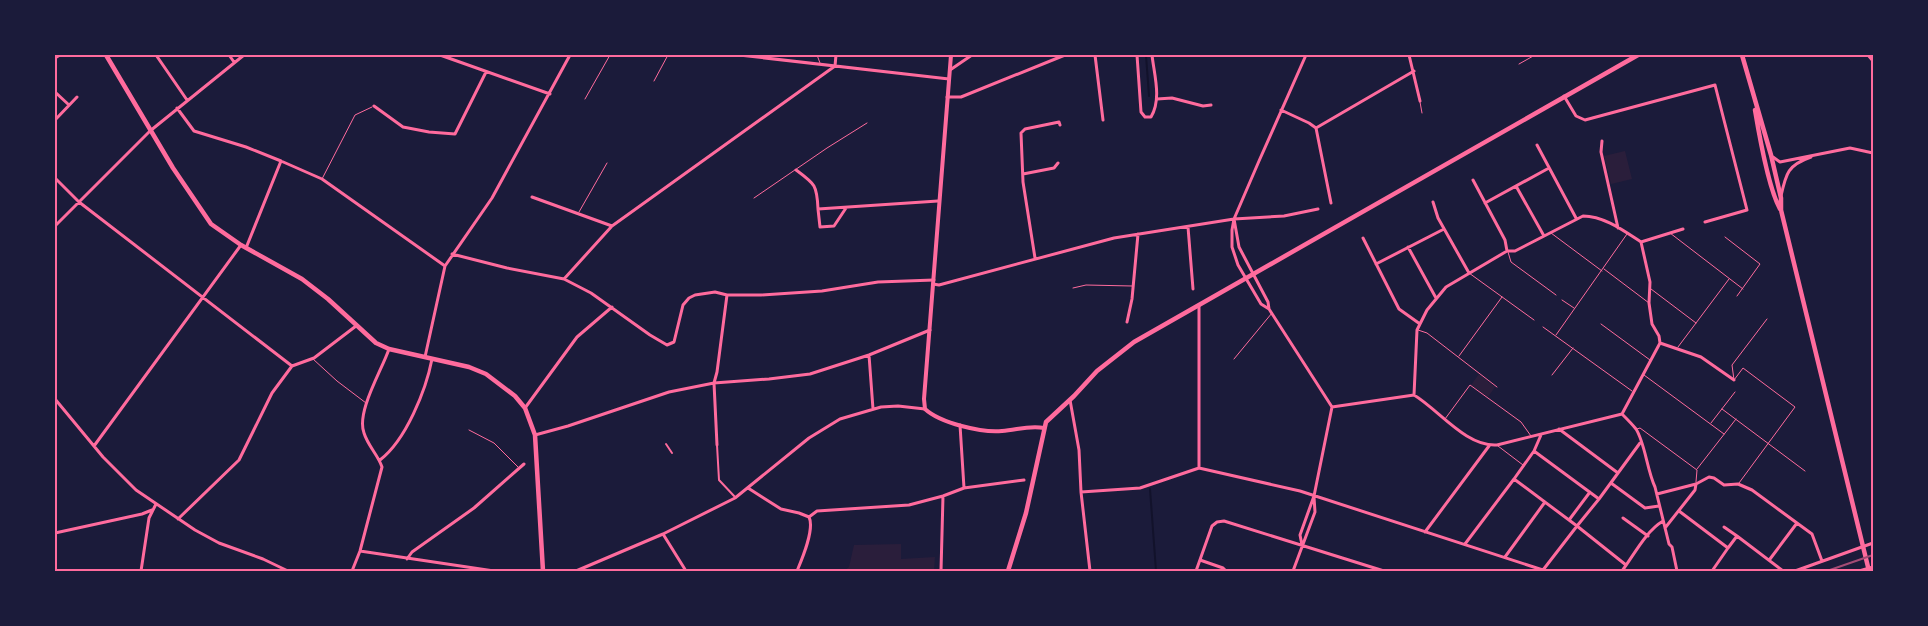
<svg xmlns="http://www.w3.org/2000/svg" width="1928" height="626" font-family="Mulish,sans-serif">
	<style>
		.green { fill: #2a1e3b }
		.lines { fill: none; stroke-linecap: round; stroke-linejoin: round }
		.stream { stroke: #12122b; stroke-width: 2 }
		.service { stroke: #ff6b9d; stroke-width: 1 }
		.pedestrian { stroke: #ff6b9d; stroke-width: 2 }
		.minor { stroke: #ff6b9d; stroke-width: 3 }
		.tertiary { stroke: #ff6b9d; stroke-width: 4 }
		.secondary { stroke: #ff6b9d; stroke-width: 4.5 }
		.rail { stroke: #a44b75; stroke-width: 2 }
		.neatline { fill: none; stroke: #ff6b9d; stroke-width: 2 }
	</style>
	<rect width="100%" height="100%" fill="#1b1b3a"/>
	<path class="green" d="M1625,151L1632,179L1611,184L1604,156Z
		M1479,374L1495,387L1488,397L1471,385Z
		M901,544V559L935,557L934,571H844L849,567L854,545Z"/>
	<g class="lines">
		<path class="stream" d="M1146,55L1149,96
			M1150,489L1156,571"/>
		<path class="service" d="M817,55L820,63
			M1519,64L1535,55
			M654,81L668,55
			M585,99L610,55
			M1420,102L1422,113
			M322,179L355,115L372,107
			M754,198L827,148L867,123
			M579,212L607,163
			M1551,233L1602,271
			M1670,233L1743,289
			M1725,237L1760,264L1737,296
			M1508,252L1511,262L1556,295
			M1604,269L1649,303
			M1469,273L1534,320
			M1073,288L1086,285L1132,286
			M1651,289L1696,323
			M1562,300L1574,308
			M1601,324L1650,360
			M1543,327L1632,391
			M1418,330L1427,333L1497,387
			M1556,335L1627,234
			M1678,347L1729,279
			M1459,356L1502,297
			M313,359L337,381L366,403
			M1234,359L1272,313
			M1552,375L1573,348
			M1644,375L1724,434
			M1722,409L1805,471
			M1445,419L1470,385L1521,422L1531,436
			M1711,423L1735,392
			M1637,429L1640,428L1697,470L1696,482
			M469,430L494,443L518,467
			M1498,446L1523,465
			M1697,469L1736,419
			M1739,483L1795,407L1743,368L1734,380L1732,365L1767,319"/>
		<path class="pedestrian" d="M666,444L672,453
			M717,445L719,480L735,497"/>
		<path class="minor" d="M156,55L187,100
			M229,55L234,62
			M440,55L550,94
			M739,55L949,79
			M1095,55L1103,120
			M1137,55L1141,112L1145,117H1151C1162,99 1154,74 1152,55
			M1409,55L1420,101
			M1868,55L1873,61
			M55,58L60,55
			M950,70L972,55
			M55,92L69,105
			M1564,96L1576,116L1585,120L1715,85L1747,210L1705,222
			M947,97H961L1065,55
			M1157,99L1172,98L1203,106L1211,105
			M374,106L403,127L429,132L455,134L486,72
			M177,108L194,131L246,147L281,161L322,179L445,266
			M1281,110L1309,123L1316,128L1331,203
			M55,120L77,97
			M1316,128L1414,71
			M1602,141L1601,152L1618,228
			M1537,145L1576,218
			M1773,157L1780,162L1850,148L1873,153
			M796,170C815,184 817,185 818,209L938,201
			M1023,174L1054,168L1058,163
			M55,178L79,202L292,366
			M1473,180L1505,240L1507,251
			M1516,186L1544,236
			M1781,196C1786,173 1788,165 1811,157
			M532,197L612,226
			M1433,202L1438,218L1469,273
			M1485,203L1549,168
			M818,209L820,227L834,226L846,208
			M1234,219L1239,247L1268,302L1269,309L1332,407L1314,496L1300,535L1302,545
			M55,226L150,131L244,55
			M1188,227L1193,289
			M1363,238L1399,309L1420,324
			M1641,242L1683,229
			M1408,247L1436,298
			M246,248L281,161
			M452,254L507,268L564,279L591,293L650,335L667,345L674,342L683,305L689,298L695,295L715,292L727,295H761L822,291L878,282L934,280
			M1035,258L1023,182L1021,133L1025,129L1059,122L1060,125
			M1376,264L1444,229
			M564,279L612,226L835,66L836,55
			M933,284L939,285L1114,238L1234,219L1284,216L1318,209
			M1269,309L1261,304L1238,265L1232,247V230L1234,219L1259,161L1306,55
			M1127,322L1132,299L1138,234
			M1660,343L1701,357L1734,380
			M869,355L873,409
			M425,357L445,266L492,198L570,55
			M1414,395L1417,330L1427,310L1446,287L1507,251H1515L1583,216C1604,216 1624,231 1641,242L1650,282L1649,303L1652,324L1659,336L1660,343
			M55,399L103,457L136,490L195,530L219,543L263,559L288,571
			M1070,400L1079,450L1081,492L1090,571
			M1332,407L1414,395C1439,410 1466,447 1497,445L1622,414L1660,343
			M525,408L577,337L612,307
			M1622,414C1627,419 1632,424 1636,429C1645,443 1647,470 1655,487L1669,544L1672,547L1677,571
			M960,425L964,488
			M1559,429L1618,473
			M535,435L568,426L669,392L714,383L769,379L810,374L869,355L930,330
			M717,445L714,383L717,372L727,295
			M94,446L241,245
			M380,460C406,440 426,390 432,359
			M1199,468V305
			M1514,479L1534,451
			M1611,483L1645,508L1659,506
			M748,488L781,509L799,513L809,517
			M1081,492L1140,488L1199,468L1300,491L1546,571
			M1657,494L1696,484L1709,477L1714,478L1724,485L1738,484L1752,490L1812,534L1822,561
			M1599,499L1640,443
			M1679,511L1728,548L1712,571
			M809,517L817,511L909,505L943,496L964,488L1024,480
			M1623,518L1648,536
			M178,519L239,460L272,393L292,366L314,358L356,326
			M1569,520L1590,492
			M1724,527L1737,536
			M1665,528L1695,490L1696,484
			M1425,532L1489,446
			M55,533L142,514L152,510
			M663,534L686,571
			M1465,544L1514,479L1577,526L1599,499L1534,451L1541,435
			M1728,548L1737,536L1783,571
			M360,551L494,571
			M1505,557L1545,502
			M407,559L412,552L474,508L524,464
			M1770,559L1797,523
			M1200,560L1223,568L1226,571
			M1543,570L1577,526L1626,565
			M141,571L149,518L156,504
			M352,571L360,551L382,467C378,455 368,446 364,433C356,412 382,370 389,349
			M576,571L663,534L735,498L809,438L840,419L881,407L898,406L925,409
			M797,571C802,559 815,529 809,517
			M941,571L943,496
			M1196,571L1212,526L1217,522L1224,521L1384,571
			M1293,571L1315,512L1314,497
			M1622,571C1634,555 1646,531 1663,521
			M1795,571L1873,543
			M1859,571L1873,567"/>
		<path class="tertiary" d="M951,55L924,399L925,409C940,423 982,433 1002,431C1017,430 1029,425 1044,428"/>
		<path class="secondary" d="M106,55L173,168L211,224L241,245L302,279L328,299L376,343L389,349L469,367L486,374L515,396L525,408L535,435L543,571
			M1742,55L1771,155L1781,198V210L1869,571
			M1755,110C1759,134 1769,189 1780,209
			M1008,571L1026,513L1046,422L1074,396L1097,371L1134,342L1638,55"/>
		<path class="rail" d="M1827,571L1873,555"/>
	</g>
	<rect width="1928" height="626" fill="none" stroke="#1b1b3a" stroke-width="112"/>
	<rect x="56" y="56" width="1816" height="514" class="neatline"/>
</svg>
